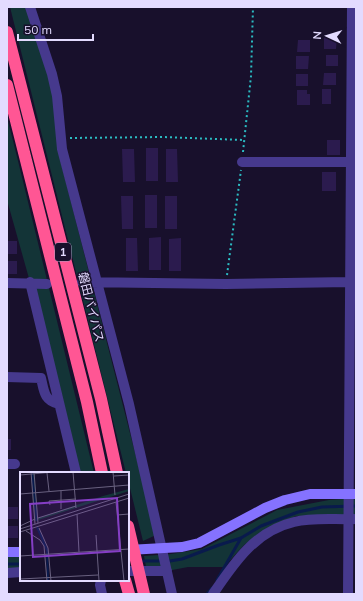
<svg xmlns="http://www.w3.org/2000/svg" width="363" height="601" font-family="Mulish,'Noto Sans JP',sans-serif">
	<style>
		.green { fill: #133437 }
		.lines { fill: none; stroke-linecap: round; stroke-linejoin: round }
		.stream { stroke: #091a4d; stroke-width: 3 }
		.building { fill: #2b1b4e }
		.path { stroke: #2bbcc3; stroke-width: 2; stroke-dasharray: 2 3; stroke-linecap: butt }
		.street { stroke: #46398d; stroke-width: 10 }
		.secondary { stroke: #8572ff; stroke-width: 10 }
		.highway { stroke: #ff5694; stroke-width: 12 }
		.labels { text-anchor: middle; stroke-width: 3; stroke-linejoin: round; paint-order: stroke }
		.shield { fill: #18102c; stroke: #a69ec0; stroke-width: 1 }
		.shield-label { font-size: 11px; font-weight: bold; fill: #e3dbff }
		.street-label { font-size: 12px; fill: #e3dbff; stroke: #18102c }
		.inset-river { fill: none; stroke: #091a4d; stroke-width: 2 }
		.inset-road { fill: none; stroke: #696180; stroke-width: 1 }
		.view { fill: #853ec5; fill-opacity: 0.15; stroke: #853ec5; stroke-width: 2 }
		.inset-edge { fill: none; stroke: #e3dbff; stroke-width: 2 }
	</style>
	<rect width="100%" height="100%" fill="#18102c"/>
	<path class="green" d="M10,7H34L52,74L61,163L156,535L143,541L128,480V473H126Z
		M7,117L19,165L94,473H76L30,282L7,200Z
		M356,498V519L296,516L261,532L244,545L224,567H188L167,571L146,567L144,556L171,554L202,549L277,510L329,500Z
		M7,552H21V571H7Z"/>
	<g class="lines">
		<path class="stream" d="M140,561H170L182,559L219,545L241,538L261,526L298,512L322,507L356,506
			M7,564H21
			M217,580L241,538
			M207,594L212,588"/>
	</g>
	<path class="building" d="M324,36L337,37L336,49H324Z
		M298,40H310V52H297Z
		M326,55H338V66H326Z
		M296,56H309L308,69H296Z
		M324,73H336V85H323Z
		M296,74H308V86H296Z
		M322,89H331V104H322Z
		M297,90H307V94H310V105H297Z
		M327,140H340V155H327Z
		M146,148H158V181H146Z
		M122,149H134L135,182H123Z
		M166,149H177L178,182H166Z
		M322,172H336V191H322Z
		M145,195H157V228H145Z
		M121,196H133V229H122Z
		M165,196H177V229H165Z
		M161,237V270H149V238Z
		M126,238H137L138,271H126Z
		M181,238V271H169V239Z
		M7,241H17V254H7Z
		M7,261H17V274H7Z
		M7,439H11V450H7Z
		M7,507H18V519H7Z
		M7,526H18V538H7Z"/>
	<g class="lines">
		<path class="path" d="M70,138L162,137L244,140
			M243,152L251,76L253,7
			M227,275L241,170"/>
		<path class="street" d="M30,7L52,74L57,96L62,149L129,404L172,594
			M242,162H356
			M30,282L76,473
			M82,282L226,284L349,282
			M7,283L47,284
			M7,377L41,378C44,391 44,401 59,404
			M7,464H15
			M128,571H167
			M7,573L21,572
			M101,580L100,585L102,594
			M213,594C234,563 255,531 294,522C314,517 336,520 356,519
			M348,594L352,7"/>
		<path class="secondary" d="M128,550L182,547L199,543L265,508L285,500L310,494H356
			M7,552H21"/>
		<path class="highway" d="M7,32L101,399L117,473
			M7,85L87,402L102,473
			M128,526L144,594
			M125,580L129,594"/>
	</g>
	<g class="labels">
		<rect class="shield" x="55" y="243" width="16" height="18" rx="3"/>
		<g class="shield-label">
			<text x="63" y="256">1</text>
		</g>
		<g class="street-label">
			<text transform="translate(91 307) rotate(76)" y="4">磐田バイパス</text>
		</g>
	</g>
	<g transform="translate(20 472)">
		<rect width="109" height="109" fill="#18102c"/>
		<path d="M11,0H14L18,46L83,24L109,17V19L15,49Z" fill="#133437"/>
		<path class="inset-river" d="M12,0L17,49M17,55L27,78L28,109"/>
		<path class="inset-road" d="M11,0L15,52M14,0L18,51M53,0L56,36M93,0L95,23M27,1L29,19M0,3L34,0M94,4L109,3M0,22L109,13M96,30L104,109M30,33L29,29L56,27M41,37V18M57,42L59,80M97,43L109,42M18,46L56,34M0,54L15,47M19,56L28,76L31,109M0,57L109,22M6,59L20,68L24,74L27,109M0,60L109,26M76,63L79,109M0,84L109,77M0,107L78,103"/>
		<path class="view" d="M97,26L100,79L13,85L10,32Z"/>
		<rect width="109" height="109" class="inset-edge"/>
	</g>
	<rect width="363" height="601" fill="none" stroke="#e3dbff" stroke-width="16"/>
	<g transform="translate(327 36) rotate(274)" stroke="#18102c" stroke-width="3" paint-order="stroke">
	<path d="M0-3L7 15L0 10L-7 15Z" fill="#e3dbff"/>
	<text y="-6" font-size="11" font-weight="bold" text-anchor="middle" fill="#e3dbff">N</text>
	</g>
	<path d="M18 34v6h75v-6" fill="none" stroke="#e3dbff" stroke-width="2"/>
	<text x="24" y="34" font-size="12" fill="#e3dbff" stroke="#18102c" stroke-width="3" paint-order="stroke">50 m</text>
</svg>
